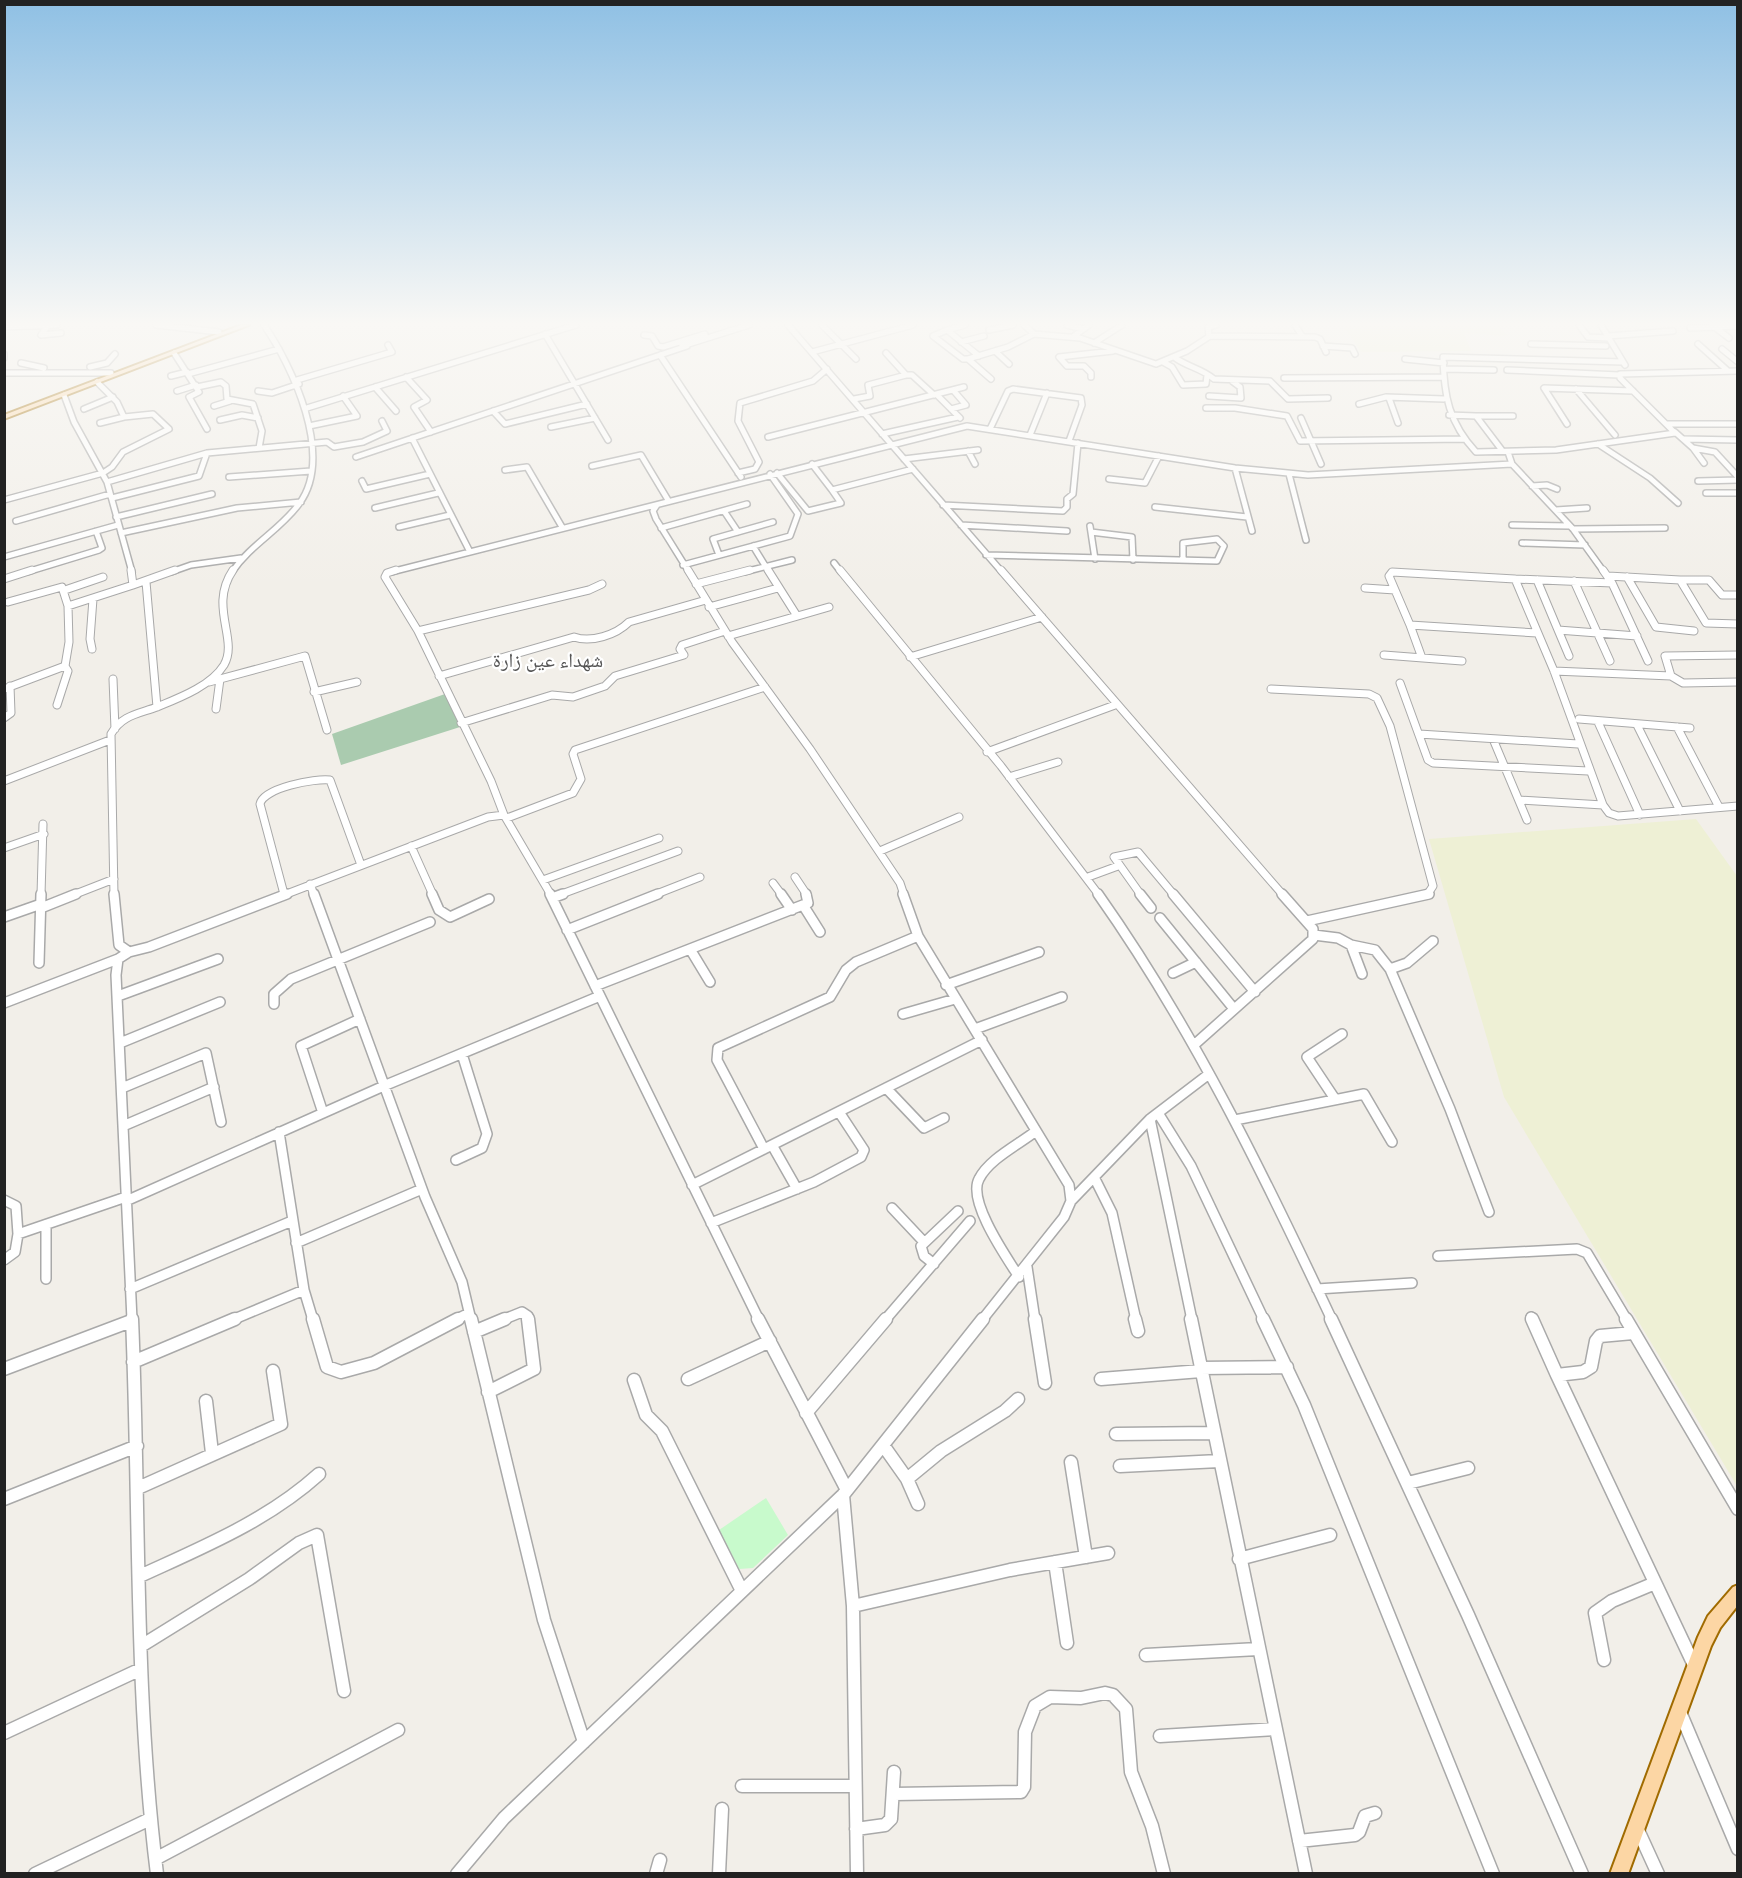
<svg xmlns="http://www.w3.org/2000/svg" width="1742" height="1878" font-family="'IBM Plex Sans','Noto Naskh Arabic',sans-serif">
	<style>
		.farmland { fill: #eef0d5 }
		.cemetery { fill: #aacbaf }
		.park { fill: #c8facc }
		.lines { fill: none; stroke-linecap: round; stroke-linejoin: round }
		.minor-far3-casing { stroke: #a9a9a9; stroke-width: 8 }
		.minor-far2-casing { stroke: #a9a9a9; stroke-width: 9 }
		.minor-far1-casing { stroke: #a9a9a9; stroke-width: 12 }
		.minor-casing { stroke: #a9a9a9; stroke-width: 15 }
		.major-casing { stroke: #a06b00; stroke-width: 4 }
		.minor-far3 { stroke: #fff; stroke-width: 5 }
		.minor-far2 { stroke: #fff; stroke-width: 7 }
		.minor-far1 { stroke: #fff; stroke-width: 9 }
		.minor { stroke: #fff; stroke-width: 12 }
		.major { fill: #fcd6a4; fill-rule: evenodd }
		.labels { text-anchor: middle; stroke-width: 4.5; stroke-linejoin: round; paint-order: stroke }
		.quarter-label { font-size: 20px; fill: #555; stroke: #fff }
	</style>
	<rect width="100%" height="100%" fill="#f2efe9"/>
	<path class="farmland" d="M1343,325H1499L1508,336L1464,333L1471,351L1361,352Z
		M1696,819L1737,876V1486L1504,1097L1429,839Z"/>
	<path class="cemetery" d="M445,694L460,727L341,765L332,734Z"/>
	<path class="park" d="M766,1498L788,1535L753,1568L739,1569L719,1530Z"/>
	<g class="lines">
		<defs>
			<path id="minor-far3" d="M48,325L41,335L61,333
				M156,325L219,332
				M788,325L1002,572
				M822,325L856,359
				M965,325L947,330L979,356
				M1024,325L1034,334
				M1067,325L1083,329
				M1295,325L1302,336
				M1579,325L1588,337L1608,338
				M1601,325L1625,365
				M1712,325L1729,338
				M4,327L57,325
				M1690,328L1737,326
				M947,330L933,336L963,359H968
				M989,330L1013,325
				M545,334L608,440
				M644,335L652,336L658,346L663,347L705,334
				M1074,336L1089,325
				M1209,336L1208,327L1216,325
				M1608,336L1673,331
				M961,342L984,336
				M1094,343L1122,325
				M1531,344L1606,346
				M1698,344L1728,371
				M682,346L749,325
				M1323,346L1352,348L1355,354
				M1722,349L1738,362
				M995,351L1009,364
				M812,352L913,325
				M174,353L199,392L189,397L207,429
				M886,353L906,375
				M4,354V358
				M660,355L741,477
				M1174,357C1187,367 1201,368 1214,379L1270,381L1288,399L1328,398
				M1405,359L1444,363
				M1163,362L1172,367L1183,385L1206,384L1207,375
				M1623,362L1443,357C1444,396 1449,423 1476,452L1556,450L1675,433L1620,378V374L1738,371
				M21,363L44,368
				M90,367L107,363L115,354
				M1445,369L1494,370
				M1507,370L1619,375
				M4,373H111
				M188,374L279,349
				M171,376L187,372
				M406,377L427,400L414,407L431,432
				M1091,377V373L1084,366H1067L1059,357L1113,351
				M1284,378L1444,377
				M991,379L968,359L1008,347L1034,334L1080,338L1156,364L1187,351L1210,336L1315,337L1320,339L1326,352
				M297,380L392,352L388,345
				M197,387L221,382L226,386L227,399L253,404L262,431L259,448
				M375,387L396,411
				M1576,389L1615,435
				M177,391L196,385
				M258,391L272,393L299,384
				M64,395L74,422L107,482L132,572
				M937,395L960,418
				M1209,396L1241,398L1240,387L1232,381
				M1389,398L1398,423
				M854,399L870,396L868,385L906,375H912L934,395
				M1359,404L1386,397L1444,399
				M214,406L230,401
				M307,408L576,325
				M1206,408H1235L1287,416L1300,441L1465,439
				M84,409L113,397
				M951,409L966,405L953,390
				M493,411L505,424L587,404
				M1449,415L1476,416L1501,449
				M1476,416H1513
				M1301,418L1321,464
				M220,420L242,415L258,418
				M100,423L124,417
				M1567,424L1544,388L1633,391
				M1667,424H1738
				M309,426L357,416L343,396
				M551,427L595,418
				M990,429L1008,391L1013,389L1081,398L1082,405L1069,441
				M1675,432L1693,448L1715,452L1738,477
				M882,434L958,417
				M1030,435L1047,393
				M768,437L964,387
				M412,438L469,550
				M1684,439L1738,440
				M1598,444L1650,478L1678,503
				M1693,448L1704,463
				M968,451L975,464
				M1508,452L1512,464L1573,529L1604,572
				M356,457L687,346
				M904,459L978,450
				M812,464L832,490L913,469
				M592,466L641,455L668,500
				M1235,468L1252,531
				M505,470L527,467L562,527
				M738,473L755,469L759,462L738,421L740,403L813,381L827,369
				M777,473L808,511L841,503L832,490
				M1289,474L1306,540
				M229,477L311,471
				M1109,479L1145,483L1159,456
				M362,481L366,489L430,474
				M1698,481L1738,480
				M107,482L207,453L327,442L334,447L363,442L387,431L382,421
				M1532,486L1547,485L1557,489
				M1706,493H1738
				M112,498L199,476L207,453
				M4,500L103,473L112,467L123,452L169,429L153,414L124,417L117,402L97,382
				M657,505L653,511L656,519L689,572
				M943,505L1063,511L1067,507V499L1073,494L1078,443
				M1155,507L1247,517
				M375,508L438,493
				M1556,510L1587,508
				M724,511L738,532
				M116,517L212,494
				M16,521L110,494
				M961,525L1067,531
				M1512,525L1570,526
				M1090,526L1095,559
				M399,527L450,515
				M661,528L747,504
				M1573,529L1665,528
				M1091,532L1132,537L1133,560
				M121,533L237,508L301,502
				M1522,543L1585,545
				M753,546L769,572
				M719,555L713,539L773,522
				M986,555L1217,561L1224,546L1217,539L1183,543V560
				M4,557L118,525
				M834,563L841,572
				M683,565L790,536L798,514L770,474
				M27,572L99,550L102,548L96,531
				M171,572L191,565L241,558
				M232,572C250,545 280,530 299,504C335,456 292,366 264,325
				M391,572L967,426L1235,468L1308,475L1512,464
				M744,572L792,560"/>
			<path id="minor-far2" d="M131,570L133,585L175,570
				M396,570L387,573L385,577L418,631L491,781L504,815L551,895
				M688,570L732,642L810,749L900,883L904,895
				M768,570L797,616
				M840,570L1001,766L1099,895
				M1001,570L1283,895
				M1603,570L1612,583L1515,579L1554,671L1603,805L1609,813L1618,816L1738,806
				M1608,576L1680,580L1706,623L1738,624
				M1627,577L1656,627L1694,631
				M4,579L32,570
				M1515,579L1392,572L1389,576L1410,625L1537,633
				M1537,580L1558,630L1637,636
				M1680,580H1709L1722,595H1738
				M1574,581L1610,661
				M146,582L157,707
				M1612,583L1648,661
				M696,584L750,570
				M1365,588L1395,590
				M65,590L103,577
				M8,602L62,587L68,606L133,585
				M709,607L778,588
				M1410,625L1422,658
				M1558,630L1569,656
				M418,631L589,590L602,584
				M728,636L829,607
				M92,649L90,639L93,599
				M1384,655L1462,661
				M910,657L1042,617
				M1554,671L1671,676L1683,683L1738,682
				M439,676L574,637C591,643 616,635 629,622L706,600
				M1671,676L1665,656L1738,655
				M113,679L115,729
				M209,682L305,656L327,730
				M1400,683L1428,760L1433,763L1588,771
				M4,689L65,666L69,642L68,606
				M1271,689L1369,694L1377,698L1390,726L1433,886L1427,895
				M314,692L357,682
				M57,705L68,671L65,666
				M216,709L220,679
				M4,718L11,713L10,686
				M1579,719L1690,728
				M1598,722L1640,815
				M461,723L552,695L573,697L605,686L615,676L684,655L680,649L682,645L725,631
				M1637,725L1680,811
				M1677,727L1719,807
				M1419,734L1578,744
				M1493,739L1527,820
				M987,752L1115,705
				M1009,777L1058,762
				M4,781L110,740
				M1519,800L1603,805
				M507,818L573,793L581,779L573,754L575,750L765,687
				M411,846L433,895
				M4,848L44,834
				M880,851L959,817
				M795,877L807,895
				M1088,877L1118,866
				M543,880L659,838
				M773,883L782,895
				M310,884L314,895
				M284,894L260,804C263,788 315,778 330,780L361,865
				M41,895L43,824
				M73,895L114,879
				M114,895L111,734C122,715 138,714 157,707C179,698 211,686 224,665C239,639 208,607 233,570
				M284,895L488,817L504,815
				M559,895L678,851
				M654,895L700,877
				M1141,895L1114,857L1138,852L1174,895"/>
			<path id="minor-far1" d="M114,894L119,945L129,952
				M314,894L425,1197L462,1282L471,1320
				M432,894L439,910L450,917L489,899
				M550,894L759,1320
				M781,894L792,910
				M903,894L918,936L1069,1185L1071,1201L1064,1217L982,1320
				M1098,894C1192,1027 1263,1173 1332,1320
				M1140,894L1151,908
				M1173,894L1255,992
				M552,898L563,894
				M803,905L820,932
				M41,908L76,894
				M4,917L41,904
				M1160,918L1234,1009
				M1307,921L1429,894
				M567,930L658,894
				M1314,935L1338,938L1351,945L1362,974
				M1351,945L1375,950L1390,969L1450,1109L1489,1212
				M690,949L710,982
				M118,959L116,975L132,1320
				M39,963L41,894
				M1390,969L1407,963L1433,941
				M1173,973L1196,962
				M946,985L1039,952
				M595,986L808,903L806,894
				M118,996L218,959
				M4,1003L118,959L129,952L149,947L287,894
				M274,1004V994L291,979L430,922
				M903,1014L955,999
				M975,1029L1062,997
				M120,1043L220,1002
				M1194,1045L1313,939V929L1282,894
				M122,1088L206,1053L221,1122
				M886,1088L924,1128L944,1118
				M1335,1099L1307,1057L1342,1034
				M323,1113L301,1046L360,1019
				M1158,1113L1191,1166L1264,1320
				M1150,1119L1192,1320
				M1235,1120L1364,1094L1392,1142
				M123,1126L214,1087
				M279,1132L304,1290L313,1320
				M772,1145L797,1189
				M764,1149L717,1060L718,1048L830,997L846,970L856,962L918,936
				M456,1160L482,1148L487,1134L462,1054
				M1095,1179L1112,1213L1136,1320
				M692,1185L982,1040
				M4,1200L16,1206L18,1234L15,1252L4,1260
				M126,1201L386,1085L600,996
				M1071,1201L1150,1119L1209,1074
				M892,1208L923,1241
				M711,1223L814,1182L861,1157L864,1150L839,1112
				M46,1225V1279
				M18,1234L126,1197
				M296,1243L422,1189
				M1438,1256L1577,1249L1587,1253L1627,1320
				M934,1264L924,1256L921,1246L958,1211
				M1027,1267L1035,1320
				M1019,1277C1007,1258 967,1201 979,1179C989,1159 1018,1145 1036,1131
				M130,1289L292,1221
				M1317,1289L1412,1283
				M1531,1317L1533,1320
				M232,1320L304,1290
				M455,1320L469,1313
				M502,1320L522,1312L528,1316L529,1320
				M885,1320L970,1221"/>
			<path id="minor" d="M132,1319C140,1504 134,1690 157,1874
				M313,1319L327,1367L341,1372L374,1363L458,1319
				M471,1319L544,1620L584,1742
				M758,1319L847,1490
				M1035,1319L1045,1383
				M1135,1319L1138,1331
				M1191,1319L1306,1874
				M1263,1319L1304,1405L1493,1874
				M1331,1319L1468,1615L1582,1874
				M1532,1319L1557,1375
				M1626,1319L1738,1509
				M474,1332L505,1319
				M1633,1333L1600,1336L1596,1341L1591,1367L1583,1372L1557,1375L1694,1665
				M133,1362L235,1319
				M1200,1368L1287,1367
				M4,1369L131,1321
				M688,1379L770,1341
				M1101,1379L1201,1371
				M634,1380L646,1415L662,1431L742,1591
				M488,1392L534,1369L528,1319
				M206,1401L212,1453
				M806,1413L886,1319
				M1116,1434L1213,1433
				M883,1445L907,1479L918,1504
				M1071,1462L1086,1557
				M1120,1466L1219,1461
				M907,1479L941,1451L1005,1411L1018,1399
				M1408,1483L1468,1468
				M138,1488L281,1424L273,1371
				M843,1495L853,1606L857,1874
				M4,1499L137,1446
				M1239,1559L1330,1535
				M1055,1562L1067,1643
				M140,1576C203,1547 267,1521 319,1474
				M853,1606L1010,1570L1108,1553
				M141,1646L249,1579L299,1543L317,1535L344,1691
				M1146,1655L1258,1649
				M1604,1660L1595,1613L1612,1601L1655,1583
				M1680,1712L1738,1849
				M4,1733L141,1669
				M1160,1736L1275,1729
				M742,1786H854
				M894,1794L1021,1792L1024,1787L1025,1732L1035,1706L1050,1697L1081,1698L1105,1693L1113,1695L1126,1709L1131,1772L1152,1826L1164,1874
				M1637,1828L1658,1874
				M856,1829L885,1825L891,1819L894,1772
				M1299,1841L1355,1835L1359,1832L1365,1816L1375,1813
				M157,1858L398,1730
				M35,1874L150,1819
				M457,1874L504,1818L843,1495L983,1319
				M656,1874L660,1860
				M719,1874L722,1809"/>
			<path id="major" d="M241,325H249L4,419V415Z
				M1738,1585V1605L1720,1628L1711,1646L1628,1874H1610L1698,1637L1708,1616L1733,1587Z"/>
		</defs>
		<use href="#minor-far3" class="minor-far3-casing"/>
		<use href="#minor-far2" class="minor-far2-casing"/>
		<use href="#minor-far1" class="minor-far1-casing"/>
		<use href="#minor" class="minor-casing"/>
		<use href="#major" class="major-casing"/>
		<use href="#minor-far3" class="minor-far3"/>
		<use href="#minor-far2" class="minor-far2"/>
		<use href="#minor-far1" class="minor-far1"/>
		<use href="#minor" class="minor"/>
		<use href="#major" class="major"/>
	</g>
	<linearGradient id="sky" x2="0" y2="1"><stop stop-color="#8fc0e4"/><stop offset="0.55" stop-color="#f9f8f5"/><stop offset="1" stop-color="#f9f8f5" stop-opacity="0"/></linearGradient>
	<rect width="1742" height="588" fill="url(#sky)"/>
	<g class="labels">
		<g class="quarter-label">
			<text x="548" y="667">شهداء عين زارة</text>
		</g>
	</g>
	<rect width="1742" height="1878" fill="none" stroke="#222222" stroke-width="12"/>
</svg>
